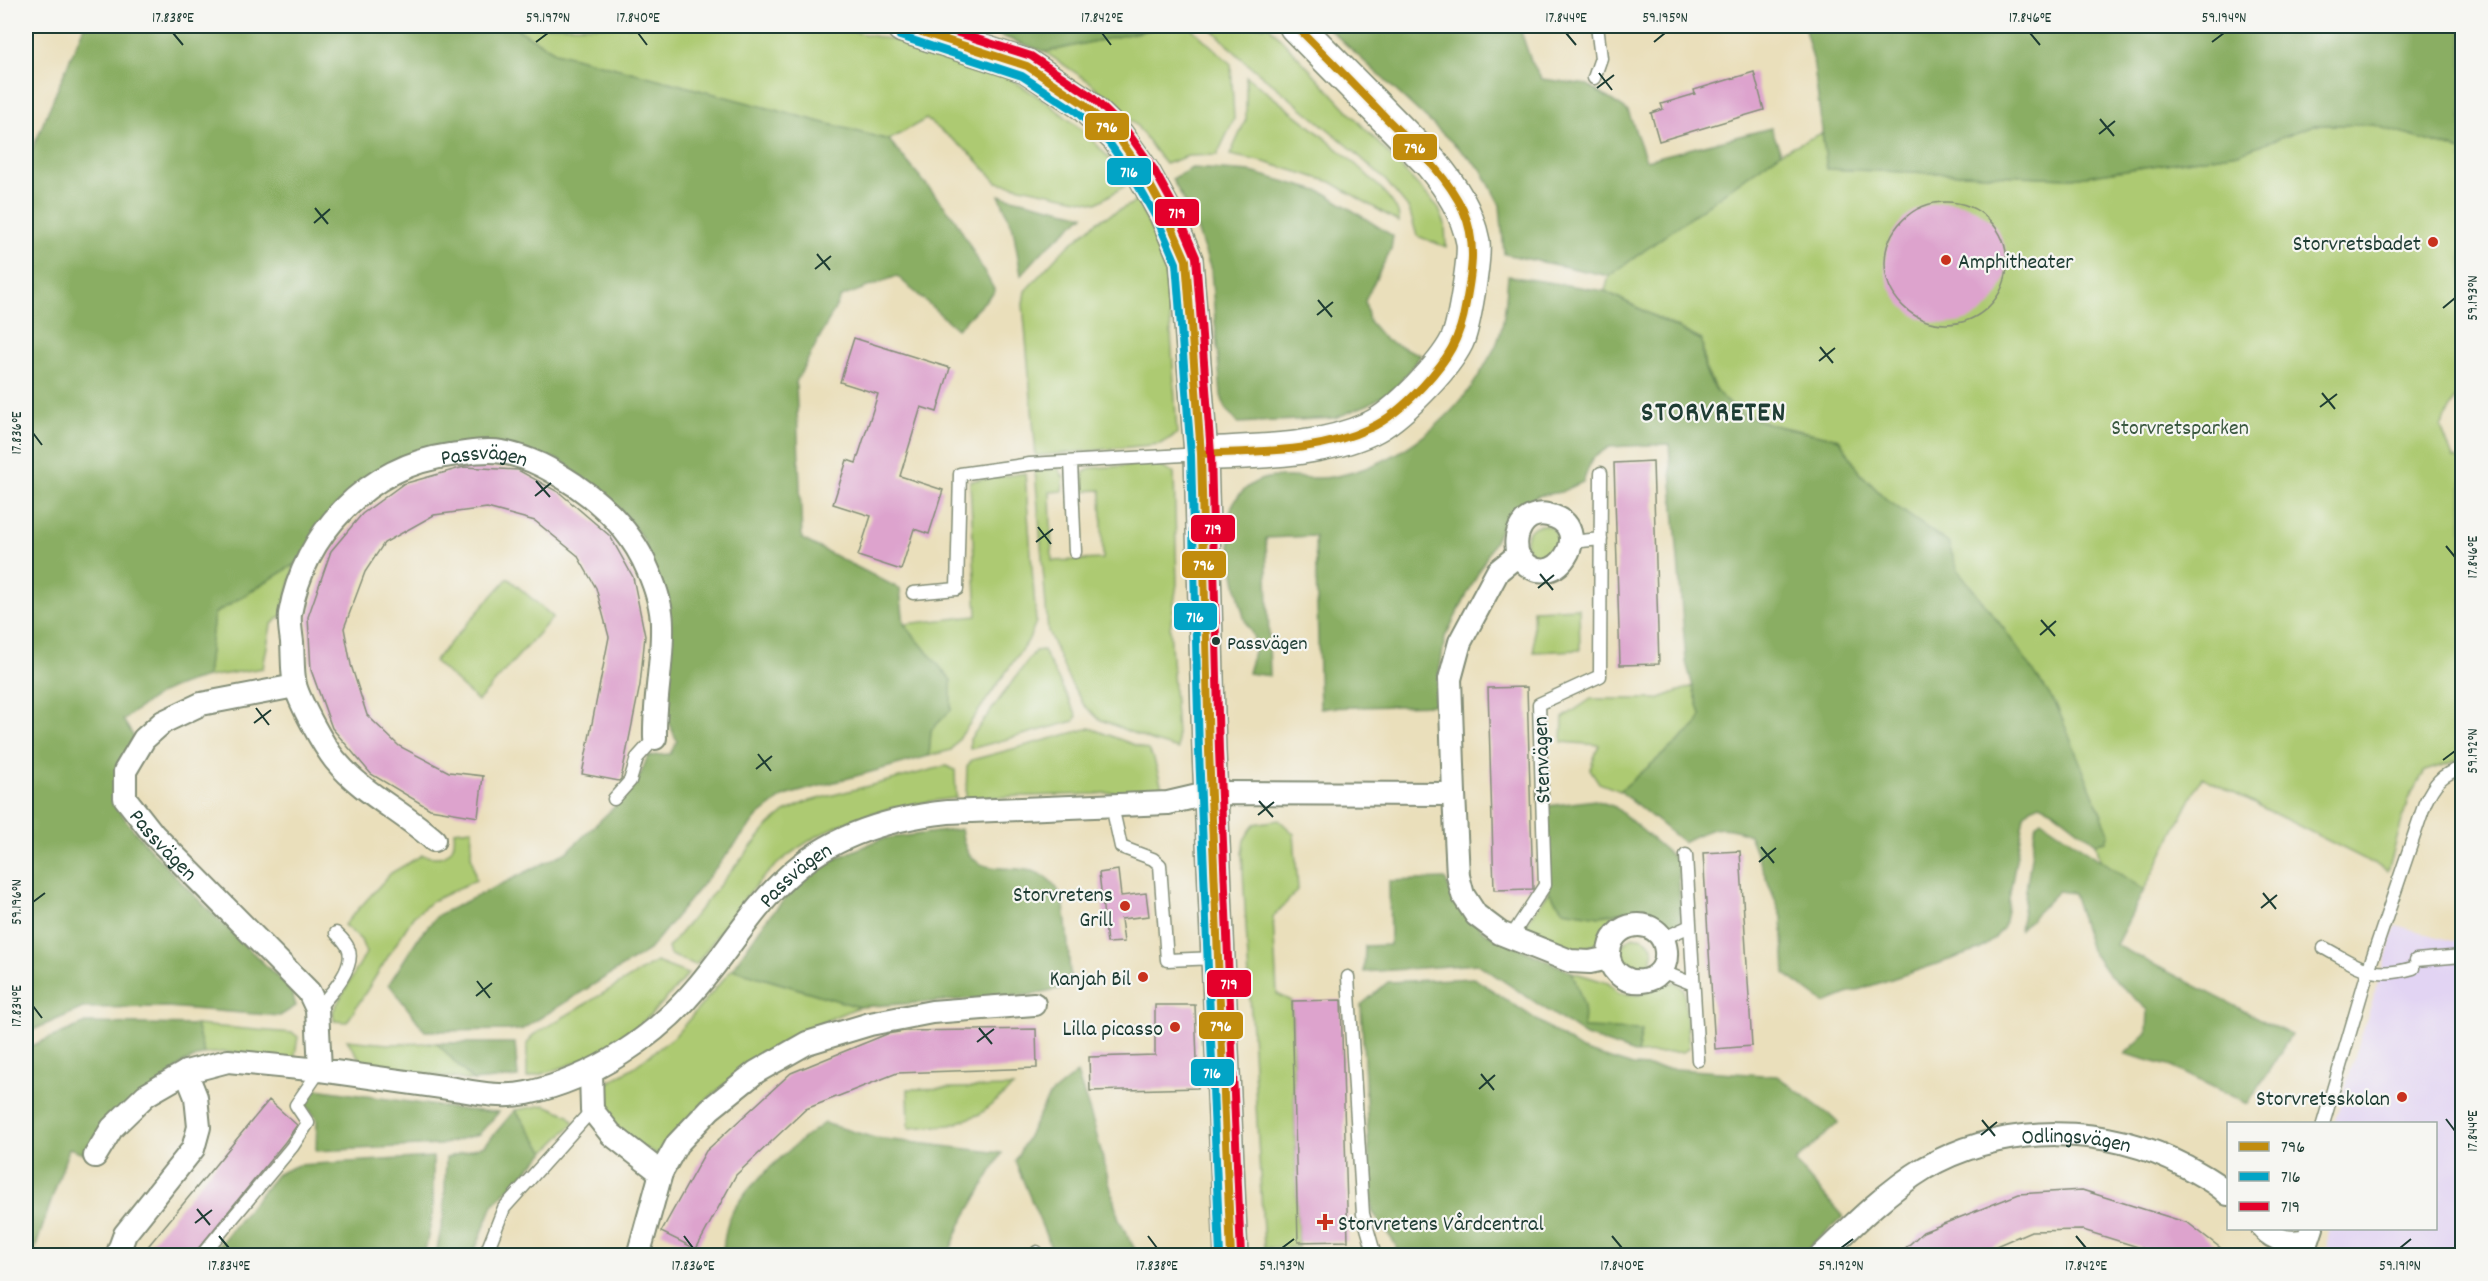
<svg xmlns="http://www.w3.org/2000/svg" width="2488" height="1281" font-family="Dekko,sans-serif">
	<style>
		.built { fill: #e2d4f3 }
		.green { fill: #adca72; stroke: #668453; stroke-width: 1.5 }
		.forest { fill: #8aae64; stroke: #54764c; stroke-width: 1.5 }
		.building { fill: #dda3cd }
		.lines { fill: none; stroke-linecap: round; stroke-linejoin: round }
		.lane-casing { stroke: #848e78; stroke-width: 15 }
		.street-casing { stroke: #848e78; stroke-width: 26 }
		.secondary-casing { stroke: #848e78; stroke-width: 36 }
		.lane { stroke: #fff; stroke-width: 12 }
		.street { stroke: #fff; stroke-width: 22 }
		.secondary { stroke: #fff; stroke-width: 33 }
		.bus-1-casing { stroke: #f6f6f2; stroke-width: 12 }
		.bus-2-casing { stroke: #f6f6f2; stroke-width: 12 }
		.bus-3-casing { stroke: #f6f6f2; stroke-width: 12 }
		.bus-1 { stroke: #c18c0d; stroke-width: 8 }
		.bus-2 { stroke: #02a4c6; stroke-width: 8 }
		.bus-3 { stroke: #e4002b; stroke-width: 8 }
		.ticks { fill: none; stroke: #1f3d34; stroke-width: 2 }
		.poi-dot { fill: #c8321e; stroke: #f6f6f2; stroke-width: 2 }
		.bus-dot { fill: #1f3d34; stroke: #f6f6f2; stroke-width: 2 }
		.labels { text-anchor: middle; stroke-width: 4.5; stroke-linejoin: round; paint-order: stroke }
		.bus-label { font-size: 20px; fill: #1f3d34; stroke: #f6f6f2; text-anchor: start }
		.poi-label { font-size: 22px; fill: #1f3d34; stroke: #f6f6f2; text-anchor: end }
		.park-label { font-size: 22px; fill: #3b5940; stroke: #f6f6f2 }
		.street-label { font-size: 22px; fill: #1f3d34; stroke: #f6f6f2 }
		.district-label { font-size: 28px; font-weight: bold; letter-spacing: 1.5px; fill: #1f3d34; stroke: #f6f6f2 }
		.line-badge { stroke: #f6f6f2; stroke-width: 2 }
		.badge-label { font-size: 16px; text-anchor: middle; font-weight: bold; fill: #fff }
		.neatline { fill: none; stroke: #1f3d34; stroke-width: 2 }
		.ticks-label { font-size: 15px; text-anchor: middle; fill: #1f3d34 }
	</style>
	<rect width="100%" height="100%" fill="#f6f6f2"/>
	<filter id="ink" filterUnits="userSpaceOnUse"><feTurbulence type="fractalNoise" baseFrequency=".0167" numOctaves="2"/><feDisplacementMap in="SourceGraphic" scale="12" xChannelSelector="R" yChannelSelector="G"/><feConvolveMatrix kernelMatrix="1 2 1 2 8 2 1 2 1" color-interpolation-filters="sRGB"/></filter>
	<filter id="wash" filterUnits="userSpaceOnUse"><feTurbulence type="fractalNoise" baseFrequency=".008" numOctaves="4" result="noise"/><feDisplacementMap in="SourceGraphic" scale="24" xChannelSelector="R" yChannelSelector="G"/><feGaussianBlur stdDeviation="1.35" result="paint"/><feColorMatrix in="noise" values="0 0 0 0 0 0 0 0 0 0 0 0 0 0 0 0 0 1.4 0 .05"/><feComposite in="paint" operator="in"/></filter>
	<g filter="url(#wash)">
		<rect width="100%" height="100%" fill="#eadfbb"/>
		<path class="built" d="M2396,925L2462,944V1255H2327V1229L2436,1228V1124L2334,1123Z"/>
		<path class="green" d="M512,26H827L940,50L1005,75L1048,103L1087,134L1109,158L1128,184L1097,203L997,182L970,153L926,119L889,140L555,52Z
			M1167,26H1189L1231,64L1234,119L1217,155L1188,156L1165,164L1137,126L1091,83L1045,52Z
			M1209,26H1269L1438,207L1445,224L1446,247L1417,236L1409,209L1386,181L1346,144L1243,60Z
			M1246,76C1275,99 1389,183 1398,213C1399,216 1399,219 1399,222L1331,182L1264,162L1230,155L1246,119Z
			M2314,125H2373L2462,151V388L2459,391L2441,427L2453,458L2462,460V759L2425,771L2408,799L2388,871L2202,777L2144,890L2100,859L2096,843L2106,841L2004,629L1957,570L1948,543L1887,500L1861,474L1839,439L1755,421L1719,396L1705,368L1702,340L1605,291L1609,276L1781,152L1822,133L1827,169L2072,178L2238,153Z
			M1137,201L1153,233L1168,283L1177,434L1160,444L1036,456L1023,304L1025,291L1059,254L1098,221Z
			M1155,464L1174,473L1177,584L1170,628L1178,749L1152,741L1099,719L1084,705L1070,682L1048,631L1035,470L1058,468L1064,478L1062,491L1050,492L1052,561L1103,559L1101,490L1082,491L1083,473L1091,468Z
			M1025,473L1036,622L1028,641L951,750L929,756L931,730L951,710L904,624L977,616L970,481Z
			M1526 541a16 16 0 1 1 32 0a16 16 0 1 1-32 0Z
			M295,564L282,615L271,625L263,668L207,677L214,614Z
			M508,578L553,617L478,701L434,661Z
			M1579,608L1580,650L1534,652L1533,610Z
			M1043,650L1077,716L1074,721L970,749V739L1035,651Z
			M1693,686L1701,715L1696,726L1620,791L1599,783L1590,769L1599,745L1562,742L1563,718L1591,699H1657Z
			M1090,728L1148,750L1154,759L1162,787L1095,794L966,798L967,766L972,760Z
			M946,766L955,770L956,798C889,806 835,817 781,861C747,889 722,930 696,965L670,955L668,948L769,825L785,812L806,802Z
			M1279,820L1294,834L1298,890L1273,917L1277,994L1292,1001L1298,1242V1248H1264L1242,853L1244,840L1254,824Z
			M472,829L471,855L476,880L432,901L413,917L347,1022L334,1021L333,1011L366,953L361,940L344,925L391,873L422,855C443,861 457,854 454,831Z
			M1549,892L1564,910L1600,916L1635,911C1619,924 1588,956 1566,951C1553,948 1539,940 1525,935L1523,928Z
			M1621 953a16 16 0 1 1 32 0a16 16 0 1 1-32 0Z
			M656,962L688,974C637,1035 605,1058 527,1078V1044L533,1035Z
			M732,969L859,1007C800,1029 753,1058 707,1100C688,1116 679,1141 657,1154C628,1141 601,1124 599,1088L634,1067L674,1037Z
			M1572,972L1608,983L1619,993L1639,995L1663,984L1675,982L1684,989L1689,1048L1683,1052L1637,1054L1642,1031L1583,1028L1584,1006Z
			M196,1025L293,1033L298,1037L294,1061L225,1052L204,1054Z
			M347,1040L388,1044L437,1043L473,1081L364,1065Z
			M1013,1087L980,1114L951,1125L909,1128L908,1089Z
			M545,1105L569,1115L574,1123L545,1152L515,1110Z"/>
		<path class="forest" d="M84,26H512L555,52L889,140L955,219L995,291L957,329L897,276L841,297L796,382L802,539L900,589L904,624L951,680V710L931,730L929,756L784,796L758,816L649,950L521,1030L425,1031L389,984L418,938L438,915L567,852L631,791L640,776L648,756L670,754L677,741L669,723L663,714L645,542L623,512L562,461L498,444L405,456L295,564L214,614L207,677C167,687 156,695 123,720L134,737C122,758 112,777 116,802C120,829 263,962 291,990L296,1006L280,1016L167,1007L83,1008L26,1033V164Z
			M974,26H1167L1045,52Z
			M1326,26H1519L1531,61L1542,79L1588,85L1628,111L1646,160L1771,128L1781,152L1609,276L1504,254L1500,205L1481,169Z
			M1804,26H2462V151L2373,125H2314L2238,153L2072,178L1827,169L1813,59Z
			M1192,168L1251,172L1325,193L1393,236L1391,249L1365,300L1369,321L1385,340L1421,355L1395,389L1369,404L1335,418L1238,423L1225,408L1221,395L1211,270L1193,217L1172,179Z
			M999,195L1084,215L1044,250L1021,275L1013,228Z
			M1508,276L1605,291L1702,341C1703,349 1702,360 1705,369C1724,425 1790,428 1839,439L1861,474L1887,500L1948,543L1958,570L2004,629L2056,704L2109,833L2106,841L2096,843L2053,810L2040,804L2031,808L2024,815L2004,927L1994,939L1979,950L1849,993L1825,1003L1785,974L1782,917L1749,835C1722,822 1708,829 1683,842L1620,791L1696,726L1701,715L1686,662L1669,444L1609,447L1592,459L1583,482L1561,492L1537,496L1508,515L1445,637L1434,705L1320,708L1315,536L1266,538L1270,676L1248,673C1250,664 1256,650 1255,642C1253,633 1246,625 1244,617C1237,593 1224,532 1231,509C1235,496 1250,483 1263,479C1285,473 1308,481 1331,477C1394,467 1453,422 1484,367C1488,359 1494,351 1497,343C1505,321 1506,299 1508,276Z
			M1595,800L1615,807L1678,861L1681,920L1673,929L1661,926L1639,911H1626L1600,916L1563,910L1549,892L1548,806Z
			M2041,820L2144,890L2116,945L2291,1035L2248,1104L2172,1067L2125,1054L2147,1033L2148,1010L2108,974L2091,950L2073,893L2058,891L2020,930L2036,824Z
			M961,829C963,840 965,854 976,861C1000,878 1039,854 1061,895C1067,905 1069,970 1071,986L1029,995L859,1007L732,969L767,919L800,882L835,859L881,839Z
			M1445,879L1453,897L1484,932L1572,972L1584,1006L1583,1028L1642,1030L1637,1054L1586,1036L1478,964L1364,972L1365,946L1390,945L1389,881Z
			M1474,978L1582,1050L1633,1066L1777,1076L1839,1122L1795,1162L1843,1217L1801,1255H1397L1396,1245L1372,1211L1361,1005L1388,982Z
			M86,1023L196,1025L204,1054L183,1063L86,1154L69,1148L33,1255L26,1256V1048Z
			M437,1043H515L518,1077L473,1081Z
			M1077,1073L1094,1125L1119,1220L1138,1255H1054L1015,1161L1049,1096Z
			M316,1089L466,1110L499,1112L479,1134L440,1145L316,1151L317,1120L306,1105Z
			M515,1110L545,1152L493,1205L473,1255H436L444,1214L446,1158L485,1145Z
			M824,1123L875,1138L1002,1153L961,1224L948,1255H722C724,1244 725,1230 729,1219C739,1191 799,1140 824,1123Z
			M433,1157V1213L424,1255L210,1256L277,1174L298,1165Z"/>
		<g id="blocks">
			<path class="building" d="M1754,72L1764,110L1659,141L1651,113L1663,109L1661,104L1695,94L1694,90Z
				M1885 263a61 61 0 1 1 122 0a61 61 0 1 1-122 0Z
				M854,338L950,368L937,412L921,407L900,476L943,490L929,534L914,529L901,570L858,556L871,516L833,504L847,460L856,463L878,394L840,382Z
				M1653,461L1659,664L1620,665L1614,463Z
				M464,467L518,470L560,493L610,536L633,577L645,636L640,685L621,779L619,781L582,774L609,637L596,588L577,555L535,521L487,508L434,515L384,543L365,572L344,628L351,665L367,715L399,746L449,772L483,776L478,817L430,809L371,774L332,728L311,670L308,617L331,551L362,514L403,484Z
				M1527,687L1533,889L1494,890L1488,688Z
				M1740,851L1752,1046L1715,1049L1703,853Z
				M1118,870L1121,896L1146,893L1149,916L1121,919L1124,942L1107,943L1099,873Z
				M1341,1000L1348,1241L1298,1242L1292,1001Z
				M1155,1005H1195L1198,1088L1090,1091L1089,1057L1155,1055Z
				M1036,1029L1037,1068L897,1073L806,1109L736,1175L696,1249L661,1232L706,1151L791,1073L887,1034L905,1031Z
				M269,1100L297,1125L285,1142L192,1256H140Z
				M2082,1190L2188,1223L2231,1256H2167L2083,1230L2031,1231L1973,1256H1897L1923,1232L2019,1194Z"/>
		</g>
	</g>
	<g filter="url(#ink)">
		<use href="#blocks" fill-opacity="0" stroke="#848e78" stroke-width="1.5"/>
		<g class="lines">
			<defs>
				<path id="lane" d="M1594,78L1601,58L1597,26
					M1071,462L1075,552
					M1571,542L1601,539
					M913,593L957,589L960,474L1030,464L1201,454
					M614,799L630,781L637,758L655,738
					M1112,806L1121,847L1153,859L1160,865L1167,960L1217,958
					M1686,855L1698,1060
					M1511,937L1545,885L1539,704L1600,676L1601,473
					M1662,939L1690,926
					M2324,948C2360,967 2372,980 2413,968
					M2416,960L2462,956
					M1661,971L1693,984
					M1348,977L1363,1214L1375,1256
					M317,1009C329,996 357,967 348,948C346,942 340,937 336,933
					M2323,1124L2368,971L2425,803C2434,784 2441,774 2462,768
					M2308,1240L2311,1256
					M1037,1252L1039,1256
					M201,1256L292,1147L308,1123L296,1105L320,1070
					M485,1256L504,1208L592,1110"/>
				<g id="street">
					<path id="s1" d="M295,686L201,704L163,722L144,739L125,771V798L154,835L309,992L317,1009L320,1070C361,1076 401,1081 442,1087C470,1091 499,1099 527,1093C593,1079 656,1037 698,986C728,951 752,909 787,877C830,836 891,818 948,812L1168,803L1211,793L1454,794L1458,876L1463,895L1476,915L1500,933L1570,961L1590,962L1609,958C1617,992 1669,988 1666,951C1662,913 1606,918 1609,958"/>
					<path d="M1454,794L1450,679L1460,642L1498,571L1518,555C1512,535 1523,510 1548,515C1600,525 1552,603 1518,555"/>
					<path id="s2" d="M434,840C402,811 363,794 335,760C323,745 300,703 295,685C292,671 293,656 292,642C291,633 289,623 290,614C304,533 368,466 450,455C467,453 486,449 502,452C530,457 552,470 575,485C607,507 633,534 648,570C655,586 662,607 662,625C663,663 654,700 655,738"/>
					<path d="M591,1072L592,1110L611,1134L661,1173L638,1256"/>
					<path d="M95,1156L112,1128L146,1095L186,1072L228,1061L320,1070"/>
					<path d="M661,1173L677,1144L710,1109L756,1072L807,1043L870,1024L932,1012L1034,1004"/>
					<path d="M2263,1228C2274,1241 2291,1244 2308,1240L2312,1228"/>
					<path d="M117,1256L125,1234L193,1149L199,1127L196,1097L186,1072"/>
					<path id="s3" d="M1821,1256C1853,1225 1887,1191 1925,1168C2005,1122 2107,1124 2187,1167C2201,1175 2216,1182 2228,1194"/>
				</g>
				<path id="secondary" d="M903,26L1027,66L1084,104L1118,137L1144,174L1166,214L1186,260L1201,454L1209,751L1231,1256
					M1201,454C1258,451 1319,452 1371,428C1397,416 1444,367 1457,341C1464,326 1475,258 1473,242C1467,211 1451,187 1431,163L1296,26"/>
			</defs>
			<use href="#lane" class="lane-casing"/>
			<use href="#street" class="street-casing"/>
			<use href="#secondary" class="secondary-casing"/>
			<use href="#lane" class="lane"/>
			<use href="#street" class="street"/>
			<use href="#secondary" class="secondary"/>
			<defs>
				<path id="bus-1" d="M903,26L1027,66L1084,104L1118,137L1144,174L1166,214L1186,260L1201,454L1209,751L1231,1256
					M1201,454C1257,451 1318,453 1370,428C1390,419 1408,402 1423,386C1448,359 1460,340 1466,303C1472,271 1477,241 1463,210C1446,174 1416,148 1388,120C1358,88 1327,57 1296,26"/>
				<path id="bus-2" d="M900,36L1022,76L1077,112L1110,144L1135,180L1157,219L1176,263L1191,455L1199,751L1220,1256"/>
				<path id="bus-3" d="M936,26L1031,56L1091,96L1126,130L1153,168L1176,210L1196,257L1211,454L1219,751L1241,1256"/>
			</defs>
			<use href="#bus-1" class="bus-1-casing"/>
			<use href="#bus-2" class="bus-2-casing"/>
			<use href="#bus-3" class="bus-3-casing"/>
			<use href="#bus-1" class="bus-1"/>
			<use href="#bus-2" class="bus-2"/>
			<use href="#bus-3" class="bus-3"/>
		</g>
	</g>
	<path class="ticks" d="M173,33L183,45M638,33L647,45M1102,33L1111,45M1566,33L1576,45M2030,33L2040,45M536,42L548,33M1654,42L1665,33M2212,42L2224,33M1599,73L1612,90M1597,88L1614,75M2100,119L2114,136M2099,134L2115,121M315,208L328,224M314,223L330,209M817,254L830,270M815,269L831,256M1318,300L1332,317M2443,308L2455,298M1317,315L1333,302M1820,347L1833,363M1819,361L1835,348M2322,393L2335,409M2320,407L2337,394M33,433L42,445M536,481L550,497M535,496L551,483M1038,527L1051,544M1036,542L1053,529M2446,546L2455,557M1540,574L1553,590M1538,588L1554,575M2041,620L2055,636M2040,635L2056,621M256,708L269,725M254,723L271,710M758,754L771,771M2443,760L2455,751M756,769L772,756M1259,801L1273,817M1258,815L1274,802M1761,847L1774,863M1759,862L1776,848M2263,893L2276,909M33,902L45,893M2261,908L2277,895M477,981L490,998M476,996L492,983M33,1006L42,1018M979,1028L992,1044M977,1042L994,1029M1481,1074L1494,1090M1479,1089L1495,1075M2446,1119L2455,1131M1982,1120L1995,1136M1981,1135L1997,1122M197,1209L210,1225M195,1223L212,1210M219,1236L229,1248M684,1236L693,1248M1148,1236L1157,1248M1612,1236L1622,1248M2076,1236L2086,1248M1282,1248L1294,1239M1841,1248L1853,1239M2400,1248L2411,1239"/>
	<g class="poi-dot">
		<circle cx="2433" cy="242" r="6"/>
		<circle cx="1946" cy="260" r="6"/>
		<circle cx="1125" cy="906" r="6"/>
		<circle cx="1143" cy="977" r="6"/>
		<circle cx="1175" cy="1027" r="6"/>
		<circle cx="2402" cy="1097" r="6"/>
		<path d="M1322 1213h6v6h6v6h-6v6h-6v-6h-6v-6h6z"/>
	</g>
	<circle class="bus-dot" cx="1216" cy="641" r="5"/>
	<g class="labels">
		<g class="bus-label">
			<text x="1227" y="649">Passvägen</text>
		</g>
		<g class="poi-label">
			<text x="2421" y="250">Storvretsbadet</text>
			<text x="1958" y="268" text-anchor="start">Amphitheater</text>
			<text x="1113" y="901">Storvretens<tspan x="1113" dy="25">Grill</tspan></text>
			<text x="1131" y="985">Kanjah Bil</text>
			<text x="1163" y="1035">Lilla picasso</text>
			<text x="2390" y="1105">Storvretsskolan</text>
			<text x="1338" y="1230" text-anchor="start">Storvretens Vårdcentral</text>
		</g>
		<g class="park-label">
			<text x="2180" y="434">Storvretsparken</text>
		</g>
		<g class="street-label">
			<text dy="8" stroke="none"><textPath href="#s2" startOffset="560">Passvägen</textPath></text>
			<text transform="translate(1540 760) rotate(-92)" y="8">Stenvägen</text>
			<text dy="8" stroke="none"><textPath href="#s1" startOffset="288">Passvägen</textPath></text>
			<text dy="8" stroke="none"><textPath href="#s1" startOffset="1138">Passvägen</textPath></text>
			<text dy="8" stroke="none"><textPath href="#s3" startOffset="294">Odlingsvägen</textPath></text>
		</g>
		<g class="district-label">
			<text x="1714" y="420">STORVRETEN</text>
		</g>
	</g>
	<g class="line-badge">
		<rect x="1084" y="112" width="46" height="29" rx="6" fill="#c18c0d"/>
		<rect x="1392" y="133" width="46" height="28" rx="6" fill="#c18c0d"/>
		<rect x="1106" y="157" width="46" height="29" rx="6" fill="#02a4c6"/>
		<rect x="1154" y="198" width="46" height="29" rx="6" fill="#e4002b"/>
		<rect x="1190" y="514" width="46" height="29" rx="6" fill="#e4002b"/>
		<rect x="1181" y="550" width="46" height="29" rx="6" fill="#c18c0d"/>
		<rect x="1173" y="602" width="45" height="29" rx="6" fill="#02a4c6"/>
		<rect x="1206" y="969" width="46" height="29" rx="6" fill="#e4002b"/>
		<rect x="1198" y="1011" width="46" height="29" rx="6" fill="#c18c0d"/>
		<rect x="1190" y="1058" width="45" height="29" rx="6" fill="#02a4c6"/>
	</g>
	<g class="badge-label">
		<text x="1107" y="132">796</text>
		<text x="1415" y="153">796</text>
		<text x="1129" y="177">716</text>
		<text x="1177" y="218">719</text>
		<text x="1213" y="534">719</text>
		<text x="1204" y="570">796</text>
		<text x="1195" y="622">716</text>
		<text x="1229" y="989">719</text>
		<text x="1221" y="1031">796</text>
		<text x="1212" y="1078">716</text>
	</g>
	<rect width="2488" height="1281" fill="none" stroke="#f6f6f2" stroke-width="66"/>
	<rect x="2227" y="1122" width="210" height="108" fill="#f6f6f2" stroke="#a0aca6" stroke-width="1.5"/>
	<rect x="2239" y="1142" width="30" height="9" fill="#c18c0d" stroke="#a0aca6" stroke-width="1.5"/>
	<text x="2281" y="1152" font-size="18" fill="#1f3d34">796</text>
	<rect x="2239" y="1172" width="30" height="9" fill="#02a4c6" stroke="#a0aca6" stroke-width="1.5"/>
	<text x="2281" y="1182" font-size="18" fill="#1f3d34">716</text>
	<rect x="2239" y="1202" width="30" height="9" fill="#e4002b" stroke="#a0aca6" stroke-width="1.5"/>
	<text x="2281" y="1212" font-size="18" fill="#1f3d34">719</text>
	<rect x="33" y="33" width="2422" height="1215" class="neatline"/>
	<g class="ticks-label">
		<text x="173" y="22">17.838°E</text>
		<text x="548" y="22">59.197°N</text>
		<text x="638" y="22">17.840°E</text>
		<text x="1102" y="22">17.842°E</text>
		<text x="1566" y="22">17.844°E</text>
		<text x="1665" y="22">59.195°N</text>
		<text x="2030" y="22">17.846°E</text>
		<text x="2224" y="22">59.194°N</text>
		<text transform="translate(2472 298) rotate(-90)" y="5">59.193°N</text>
		<text transform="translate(16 433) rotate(-90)" y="5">17.836°E</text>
		<text transform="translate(2472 557) rotate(-90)" y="5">17.846°E</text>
		<text transform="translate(2472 751) rotate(-90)" y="5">59.192°N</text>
		<text transform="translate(16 902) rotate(-90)" y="5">59.196°N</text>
		<text transform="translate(16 1006) rotate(-90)" y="5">17.834°E</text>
		<text transform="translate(2472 1131) rotate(-90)" y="5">17.844°E</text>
		<text x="229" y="1270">17.834°E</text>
		<text x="693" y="1270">17.836°E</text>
		<text x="1157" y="1270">17.838°E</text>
		<text x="1282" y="1270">59.193°N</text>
		<text x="1622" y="1270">17.840°E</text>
		<text x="1841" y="1270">59.192°N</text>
		<text x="2086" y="1270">17.842°E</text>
		<text x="2400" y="1270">59.191°N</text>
	</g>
</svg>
